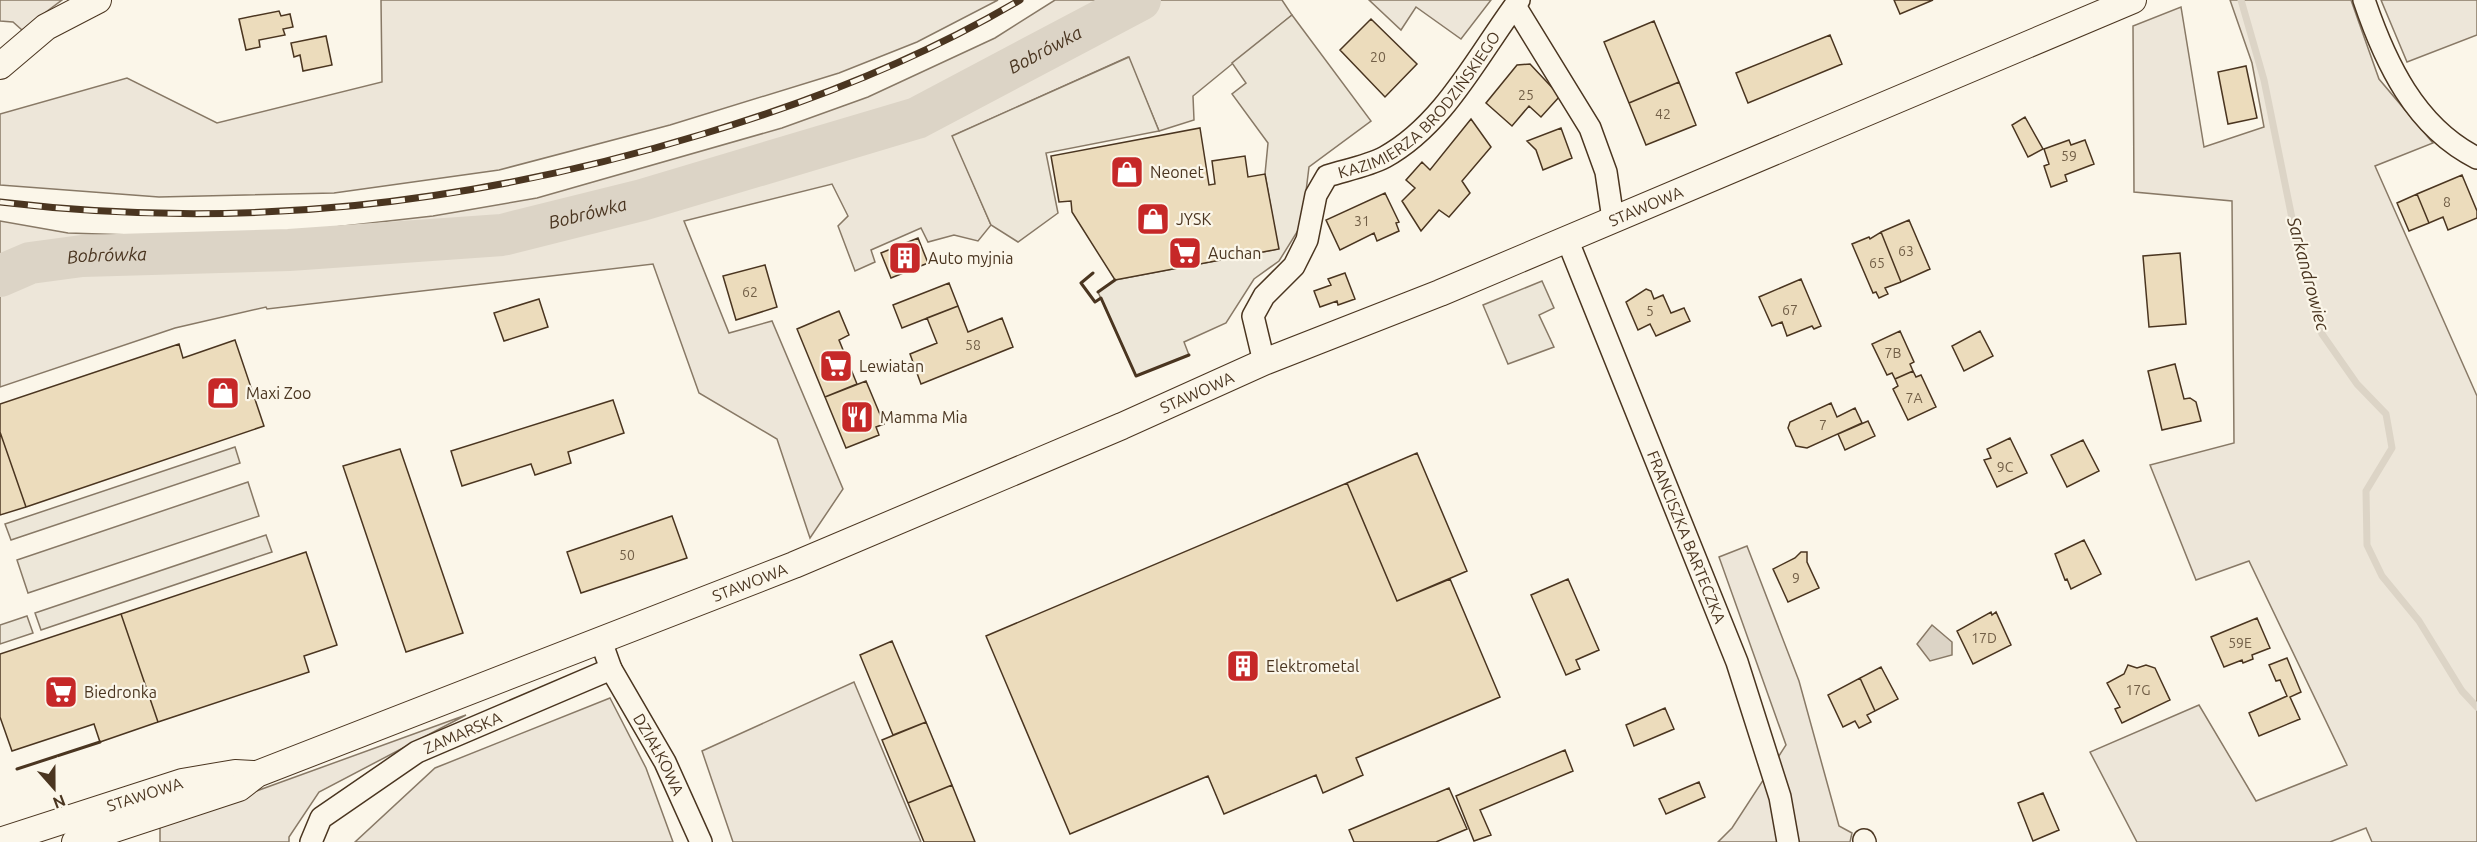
<svg xmlns="http://www.w3.org/2000/svg" width="2477" height="842" font-family="Ubuntu,sans-serif">
	<style>
		.green { fill: #ede6d9; stroke: #887966; stroke-width: 1.5 }
		.parking { fill: #ede7d9; stroke: #887966; stroke-width: 1.5 }
		.water { fill: #dcd4c6; stroke: #887966; stroke-width: 1.5 }
		.lines { fill: none; stroke-linecap: round; stroke-linejoin: round }
		.stream { stroke: #dcd4c6; stroke-width: 7 }
		.river { stroke: #dcd4c6; stroke-width: 42 }
		.building { fill: #ecdcbc; stroke: #4a3520; stroke-width: 1.5 }
		.minor-casing { stroke: #4a3520; stroke-width: 24 }
		.tertiary-casing { stroke: #4a3520; stroke-width: 28 }
		.minor { stroke: #fbf6e9; stroke-width: 21 }
		.tertiary { stroke: #fbf6e9; stroke-width: 26 }
		.rail-casing { stroke: #4a3520; stroke-width: 7 }
		.rail { stroke: #fbf6e9; stroke-width: 4.5; stroke-dasharray: 14; stroke-linecap: butt }
		.wall { stroke: #4a3520; stroke-width: 3 }
		.labels { text-anchor: middle; stroke-width: 4.5; stroke-linejoin: round; paint-order: stroke }
		.number-label { font-size: 14px; fill: #725f47 }
		.street-label { font-size: 16px; fill: #4a3520; stroke: #fbf6e9 }
		.poi-label { font-size: 16px; fill: #4a3520; stroke: #fbf6e9; text-anchor: start }
		.water-label { font-size: 18px; font-style: italic; fill: #4a3520; stroke: #fbf6e9 }
	</style>
	<rect width="100%" height="100%" fill="#fbf6e9"/>
	<path class="green" d="M0,0H62L22,30L13,22L0,21Z
		M381,0H998L917,42L839,73L670,125L499,170L334,193L159,197L0,185V114L127,78L217,123L382,82Z
		M1055,0H1282L1292,15L1193,96L1194,120L1159,131L1128,57L953,136L991,225L978,241L954,235L928,242L921,228L871,250L875,262L855,271L838,226L848,216L832,184L684,221L729,333L772,321L843,489L810,538L777,439L699,393L653,264L267,309L266,307L175,328L0,387V221L68,233L196,237L308,230L433,216L537,198L782,128L868,97L995,38Z
		M1369,0H1491L1461,39L1416,7L1401,30Z
		M2230,0H2351L2379,79L2433,143L2375,166L2477,396V842H2372L2366,828L2330,842H2137L2090,752L2199,705L2256,801L2347,765L2249,561L2196,580L2150,465L2234,443L2232,201L2134,192L2133,26L2181,7L2204,147L2264,127L2252,63Z
		M2381,0H2477V35L2407,62Z
		M1747,546L1799,681L1839,826L1852,833L1850,842H1718L1732,828L1786,745L1719,557Z
		M854,682L921,842H733L702,751Z
		M610,698L646,768L673,842H355L435,768Z
		M466,715L319,792L289,837V842H160V826Z"/>
	<path class="parking" d="M1292,15L1371,121L1309,167L1302,224L1279,261L1254,279L1226,323L1184,342L1189,355L1136,376L1098,292L1115,280L1278,249L1265,174L1268,143L1232,94L1246,83L1232,63Z
		M1129,57L1159,131L1046,153L1058,213L1018,242L991,225L952,136Z
		M1542,281L1554,308L1539,315L1554,347L1508,364L1483,305Z
		M235,447L240,463L11,540L5,524Z
		M248,482L259,516L28,593L17,560Z
		M266,535L272,552L41,630L35,613Z
		M27,616L33,633L0,644V625Z"/>
	<path class="water" d="M1932,625L1952,642V655L1930,661L1917,644Z"/>
	<g class="lines">
		<path class="stream" d="M2241,0L2264,80L2294,228L2322,334L2357,384L2386,414L2392,448L2366,491L2367,545L2382,576L2419,621L2462,691L2477,707"/>
		<path class="river" id="s1" d="M0,276L30,263L82,256L289,250L502,235L642,200L917,118L1140,0"/>
	</g>
	<path class="building" d="M1894,0H1933L1900,14Z
		M279,11L281,16L290,14L293,27L283,29L285,35L259,40L260,47L246,50L239,19Z
		M1371,19L1417,64L1385,97L1340,50Z
		M1654,21L1679,82L1629,103L1604,42Z
		M1830,35L1842,64L1748,103L1736,73Z
		M326,36L332,65L303,71L300,55L294,57L291,43Z
		M1530,64L1560,96L1541,117L1529,106L1512,126L1486,103L1517,65Z
		M2246,66L2257,118L2228,124L2218,72Z
		M1679,82L1696,125L1646,145L1629,103Z
		M2025,117L2043,149L2028,157L2012,125Z
		M1471,119L1491,147L1462,181L1470,193L1449,217L1439,210L1421,231L1402,201L1415,188L1406,180L1422,162L1430,170Z
		M1200,128L1209,185L1215,184L1212,161L1245,156L1248,177L1265,174L1279,249L1115,280L1072,212L1071,201L1059,202L1051,156Z
		M1561,128L1572,158L1543,170L1536,150L1527,141Z
		M2069,140L2071,145L2085,140L2094,164L2065,175L2067,181L2051,187L2044,166L2049,164L2044,149Z
		M2462,175L2477,211V218L2448,230L2443,217L2429,223L2417,194Z
		M1385,193L1399,222L1396,223L1399,231L1377,241L1374,233L1340,250L1326,220Z
		M2417,194L2429,223L2409,231L2397,203Z
		M1909,220L1930,269L1901,282L1881,232Z
		M1881,232L1901,282L1885,288L1888,294L1879,298L1876,292L1873,293L1852,244L1869,237L1870,239Z
		M918,238L928,263L891,278L881,253Z
		M2180,253L2186,324L2149,327L2143,256Z
		M765,265L777,307L736,320L723,276Z
		M1345,273L1355,299L1338,305L1337,301L1320,307L1314,291L1331,285L1328,279Z
		M1801,279L1821,326L1814,329L1812,326L1787,336L1782,322L1772,326L1759,297Z
		M949,283L958,306L902,328L893,305Z
		M1646,289L1651,291L1654,299L1663,295L1671,313L1684,308L1690,321L1656,336L1650,324L1638,330L1626,302Z
		M539,299L548,327L504,341L494,313Z
		M958,306L968,332L1002,318L1013,347L921,384L910,354L937,343L927,318Z
		M839,311L849,335L839,340L857,384L825,397L797,329Z
		M1900,331L1914,362L1910,364L1913,371L1895,379L1892,373L1887,375L1872,344Z
		M1980,331L1993,356L1964,371L1952,346Z
		M235,340L264,426L26,507L0,432V404L179,344L183,358Z
		M2175,364L2184,399L2190,398L2196,402L2201,421L2162,430L2148,371Z
		M1913,371L1916,377L1921,375L1936,407L1908,420L1893,389L1898,386L1895,379Z
		M866,381L884,424L876,427L879,435L846,448L825,397Z
		M613,400L624,433L568,452L571,463L535,475L531,464L462,486L451,451Z
		M1831,403L1837,417L1855,408L1862,423L1807,448L1796,446L1788,428L1790,422Z
		M1868,421L1875,436L1845,450L1838,434Z
		M0,432L26,507L0,515Z
		M2010,438L2027,473L1997,487L1984,460L1991,458L1987,449Z
		M2083,440L2099,471L2067,487L2051,455Z
		M400,449L463,633L406,652L343,466Z
		M1417,453L1467,571L1397,601L1347,483Z
		M1347,483L1397,601L1450,579L1500,697L1356,758L1363,775L1323,793L1316,775L1224,814L1208,776L1070,834L986,636Z
		M672,516L687,558L581,593L567,552Z
		M2084,540L2101,574L2071,589L2067,579L2065,580L2055,554Z
		M306,552L337,645L304,656L309,672L158,722L121,614Z
		M1801,552H1807V562L1819,588L1788,602L1773,569L1795,558Z
		M1568,579L1599,650L1576,660L1580,669L1566,675L1531,595Z
		M1991,612L1992,615L1996,612L2011,645L1973,664L1957,631Z
		M121,614L158,722L100,742L94,724L12,751L0,717V654Z
		M2257,618L2270,648L2252,655L2253,659L2243,663L2242,660L2224,667L2211,637Z
		M892,641L926,722L893,735L860,655Z
		M2287,658L2301,692L2290,697L2300,719L2259,736L2249,713L2287,696L2280,680L2276,681L2269,665Z
		M2128,665L2137,668L2146,665L2155,668L2170,700L2122,723L2115,709L2120,707L2107,683L2124,674Z
		M1881,667L1898,699L1875,711L1860,678Z
		M1860,678L1875,711L1867,715L1871,722L1859,728L1855,721L1843,727L1828,695Z
		M1665,708L1674,729L1634,746L1626,725Z
		M926,722L952,785L908,803L882,740Z
		M1565,750L1573,771L1480,810L1491,835L1474,841L1456,796Z
		M1699,782L1705,797L1666,814L1659,799Z
		M952,785L975,842H924L908,803Z
		M1449,788L1467,829L1436,842H1354L1349,830Z
		M2043,793L2059,830L2033,841L2018,803Z"/>
	<g class="lines">
		<defs>
			<g id="minor">
				<path d="M2364,0C2385,62 2415,127 2477,158"/>
				<path d="M1515,6L1590,128L1606,172L1613,219"/>
				<path id="s2" d="M1567,239L1737,662L1780,797L1788,842"/>
				<path id="s3" d="M1264,362L1253,316L1264,296L1294,266L1307,240L1316,195L1327,176C1346,170 1368,166 1385,157C1445,124 1479,53 1519,0"/>
				<path id="s4" d="M611,669L665,762L701,842"/>
				<path d="M1864,840L1865,842"/>
				<path id="s5" d="M311,842L321,818L417,752L611,669L601,641"/>
			</g>
			<g id="tertiary">
				<path d="M0,66L46,27L98,0"/>
				<path id="s6" d="M0,841L182,782L235,773L253,774"/>
				<path id="s7" d="M75,842L239,788L257,774L794,565L1122,426L1264,362L1440,293L2133,0"/>
			</g>
		</defs>
		<use href="#minor" class="minor-casing"/>
		<use href="#tertiary" class="tertiary-casing"/>
		<use href="#minor" class="minor"/>
		<use href="#tertiary" class="tertiary"/>
		<defs>
			<path id="rail" d="M0,202C242,231 470,205 703,134C813,101 920,59 1020,0"/>
		</defs>
		<use href="#rail" class="rail-casing"/>
		<use href="#rail" class="rail"/>
		<path class="wall" d="M1093,273L1081,283L1095,302L1101,298L1136,376L1189,355
			M1098,292L1115,280
			M17,769L100,742"/>
	</g>
	<defs>
		<symbol id="shop-square" viewBox="-11 -11 22 22"><rect x="-9" y="-9" width="18" height="18" rx="4" fill="#c62828" stroke="#fbf6e9"/><path d="M-5-2.5h2.3a2.7 3.5 0 0 1 5.4 0H5L5.5 6h-11ZM-1.5-2.5h3a1.5 2.3 0 0 0-3 0Z" fill="#fff"/></symbol>
		<symbol id="supermarket-square" viewBox="-11 -11 22 22"><rect x="-9" y="-9" width="18" height="18" rx="4" fill="#c62828" stroke="#fbf6e9"/><path d="M-6-5.5h2.5l.6 2H6L4.5 2H-2.5L-4.4-4H-6ZM-1.5 3.2a1.3 1.3 0 1 0 .1 0ZM3 3.2a1.3 1.3 0 1 0 .1 0Z" fill="#fff"/></symbol>
		<symbol id="building-square" viewBox="-11 -11 22 22"><rect x="-9" y="-9" width="18" height="18" rx="4" fill="#c62828" stroke="#fbf6e9"/><path d="M-4-6H4V6H1V3H-1V6H-4ZM-2.5-4.3h1.7v1.8h-1.7ZM.8-4.3h1.7v1.8H.8ZM-2.5-1h1.7V.8h-1.7ZM.8-1h1.7V.8H.8Z" fill="#fff"/></symbol>
		<symbol id="restaurant-square" viewBox="-11 -11 22 22"><rect x="-9" y="-9" width="18" height="18" rx="4" fill="#c62828" stroke="#fbf6e9"/><path d="M-5-6h1v4h1v-4h1v4h1v-4h1v5L-1.5 .5V6h-2V.5L-5-1ZM5-6V6H3V1.5H1.5Q1.5-4 5-6Z" fill="#fff"/></symbol>
	</defs>
	<g fill-rule="evenodd">
		<use href="#shop-square" x="1108" y="153" width="38" height="38"/>
		<use href="#shop-square" x="1134" y="200" width="38" height="38"/>
		<use href="#supermarket-square" x="1166" y="234" width="38" height="38"/>
		<use href="#building-square" x="886" y="239" width="38" height="38"/>
		<use href="#supermarket-square" x="817" y="347" width="38" height="38"/>
		<use href="#shop-square" x="204" y="374" width="38" height="38"/>
		<use href="#restaurant-square" x="838" y="398" width="38" height="38"/>
		<use href="#building-square" x="1224" y="647" width="38" height="38"/>
		<use href="#supermarket-square" x="42" y="673" width="38" height="38"/>
	</g>
	<g class="labels">
		<g class="number-label">
			<text x="1378" y="62">20</text>
			<text x="1526" y="100">25</text>
			<text x="1663" y="119">42</text>
			<text x="2069" y="161">59</text>
			<text x="2447" y="207">8</text>
			<text x="1362" y="226">31</text>
			<text x="1906" y="256">63</text>
			<text x="1877" y="268">65</text>
			<text x="750" y="297">62</text>
			<text x="1790" y="315">67</text>
			<text x="1650" y="316">5</text>
			<text x="973" y="350">58</text>
			<text x="1893" y="358">7B</text>
			<text x="1914" y="403">7A</text>
			<text x="1823" y="430">7</text>
			<text x="2005" y="472">9C</text>
			<text x="627" y="560">50</text>
			<text x="1796" y="583">9</text>
			<text x="1984" y="643">17D</text>
			<text x="2240" y="648">59E</text>
			<text x="2138" y="695">17G</text>
		</g>
		<g class="street-label">
			<text dy="6" stroke="none"><textPath href="#s3" startOffset="330">KAZIMIERZA BRODZIŃSKIEGO</textPath></text>
			<text dy="6" stroke="none"><textPath href="#s7" startOffset="1696">STAWOWA</textPath></text>
			<text dy="6" stroke="none"><textPath href="#s7" startOffset="1210">STAWOWA</textPath></text>
			<text dy="6" stroke="none"><textPath href="#s2" startOffset="321">FRANCISZKA BARTECZKA</textPath></text>
			<text dy="6" stroke="none"><textPath href="#s7" startOffset="724">STAWOWA</textPath></text>
			<text dy="6" stroke="none"><textPath href="#s5" startOffset="192">ZAMARSKA</textPath></text>
			<text dy="6" stroke="none"><textPath href="#s4" startOffset="98">DZIAŁKOWA</textPath></text>
			<text dy="6" stroke="none"><textPath href="#s6" startOffset="152">STAWOWA</textPath></text>
		</g>
		<g class="poi-label">
			<text x="1150" y="178">Neonet</text>
			<text x="1176" y="225">JYSK</text>
			<text x="1208" y="259">Auchan</text>
			<text x="928" y="264">Auto myjnia</text>
			<text x="859" y="372">Lewiatan</text>
			<text x="246" y="399">Maxi Zoo</text>
			<text x="880" y="423">Mamma Mia</text>
			<text x="1266" y="672">Elektrometal</text>
			<text x="84" y="698">Biedronka</text>
		</g>
		<g class="water-label">
			<text dy="6" stroke="none"><textPath href="#s1" startOffset="1082">Bobrówka</textPath></text>
			<text dy="6" stroke="none"><textPath href="#s1" startOffset="594">Bobrówka</textPath></text>
			<text dy="6" stroke="none"><textPath href="#s1" startOffset="110">Bobrówka</textPath></text>
			<text transform="translate(2308 274) rotate(75)" y="6">Sarkandrowiec</text>
		</g>
	</g>
	<g transform="translate(54 788) rotate(159)" stroke="#fbf6e9" stroke-width="4.5" paint-order="stroke">
	<path d="M0-4.5L10 22L0 15L-10 22Z" fill="#4a3520"/>
	<text y="-9" font-size="16" font-weight="bold" text-anchor="middle" fill="#4a3520">N</text>
	</g>
</svg>
